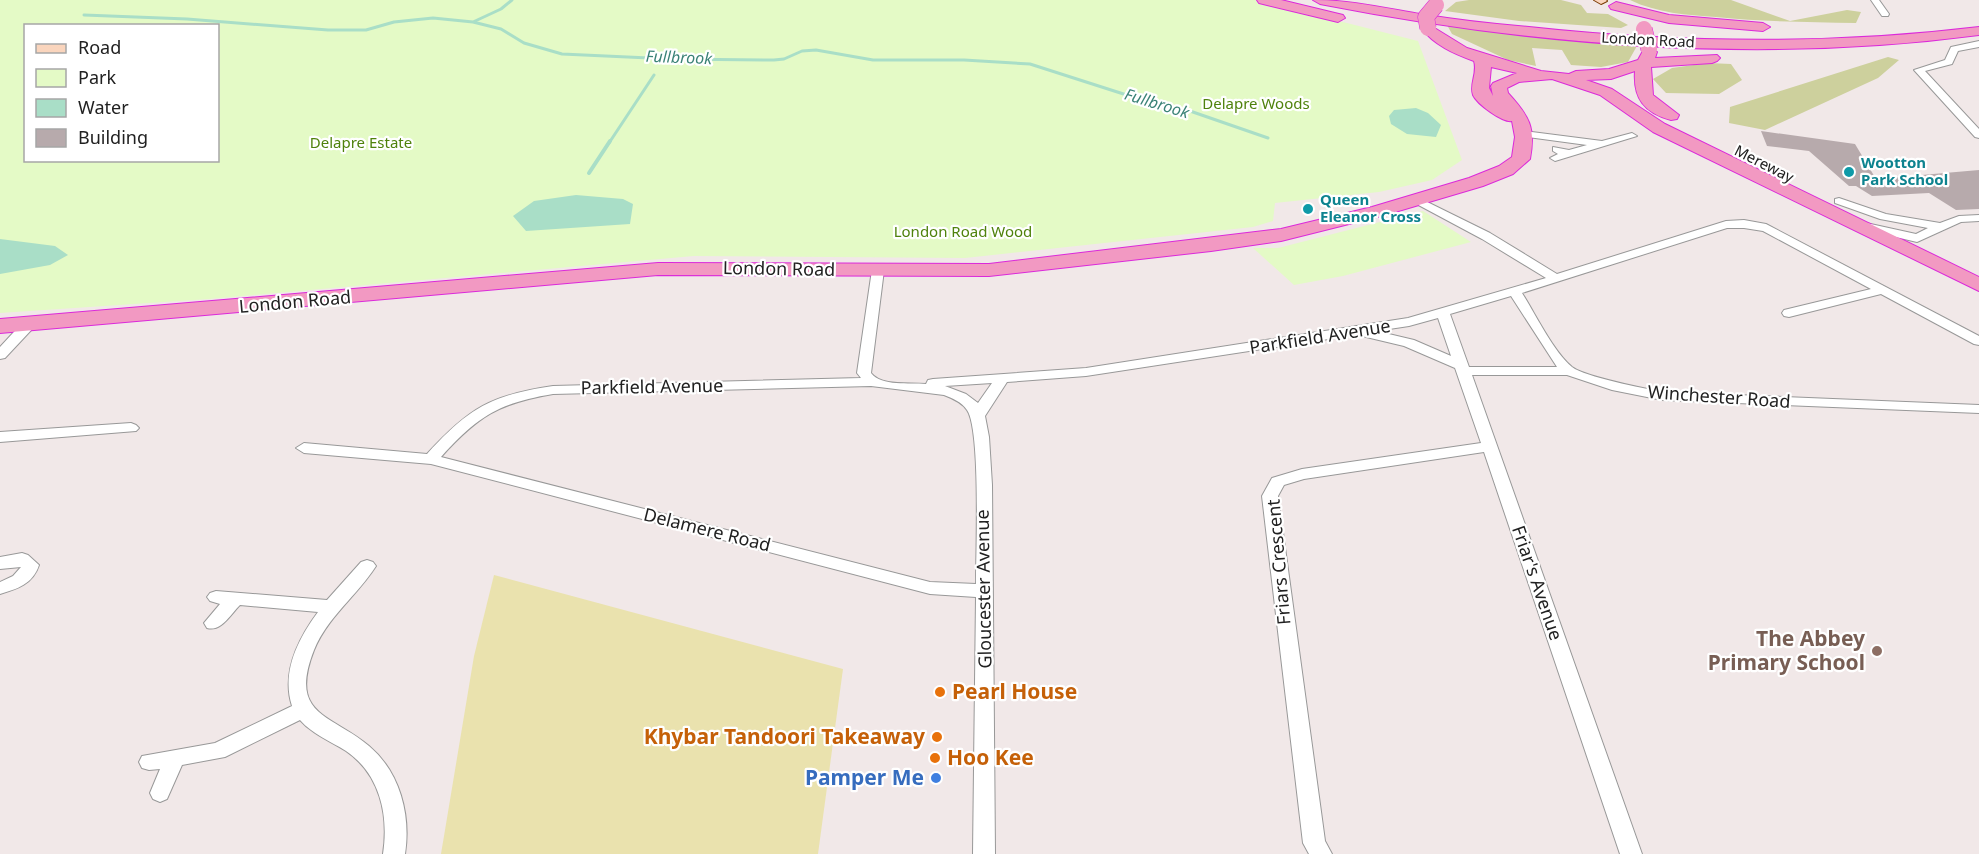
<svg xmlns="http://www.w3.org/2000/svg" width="1979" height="854" font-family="'Noto Sans',sans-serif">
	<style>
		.grass { fill: #eae2ae }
		.forest { fill: #cdd09d }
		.park { fill: #e4fac6; fill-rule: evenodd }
		.water { fill: #a9dec7 }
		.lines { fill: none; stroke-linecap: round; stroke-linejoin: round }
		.stream-far1 { stroke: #a9dec7; stroke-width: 3 }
		.stream { stroke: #a9dec7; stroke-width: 4 }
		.building { fill: #b7aaac }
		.minor-casing { stroke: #989898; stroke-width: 2 }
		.secondary-casing { stroke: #7b3b05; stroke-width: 2 }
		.trunk-casing { stroke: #db29da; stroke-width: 2 }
		.minor { fill: #fff; fill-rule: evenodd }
		.secondary { fill: #fad5bd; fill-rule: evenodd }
		.trunk { fill: #f299c2; fill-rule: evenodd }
		.trunk-bridge-casing { stroke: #db29da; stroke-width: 17; stroke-linecap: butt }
		.trunk-bridge { stroke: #f299c2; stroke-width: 16 }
		.culture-dot { fill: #0f9aa8; stroke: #fff; stroke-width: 2 }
		.education-dot { fill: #8d6e63; stroke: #fff; stroke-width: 2 }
		.food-dot { fill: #e8710a; stroke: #fff; stroke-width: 2 }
		.shop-dot { fill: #3f7fe0; stroke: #fff; stroke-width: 2 }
		.labels { text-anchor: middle; stroke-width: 4.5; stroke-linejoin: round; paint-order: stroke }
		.far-street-label { font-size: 15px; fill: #212121; stroke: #fff }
		.far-park-label { font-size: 15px; fill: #4f820c; stroke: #fff }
		.far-culture-label { font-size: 15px; font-weight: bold; fill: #0d838f; stroke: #fff; text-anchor: start }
		.far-water-label { font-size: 16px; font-style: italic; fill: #3a8276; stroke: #fff }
		.street-label { font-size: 18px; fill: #212121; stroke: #fff }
		.near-education-label { font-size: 21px; font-weight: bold; fill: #785e54; stroke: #fff; text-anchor: end }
		.near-food-label { font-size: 21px; font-weight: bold; fill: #c56008; stroke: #fff; text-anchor: start }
		.near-shop-label { font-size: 21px; font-weight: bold; fill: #366cbe; stroke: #fff; text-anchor: end }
	</style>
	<rect width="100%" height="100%" fill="#f1e8e8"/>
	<path class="grass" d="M494,575L843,669L818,854H441L474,656Z"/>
	<path class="forest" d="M1469,0H1561L1581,5L1587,13L1608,14L1628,25L1621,28L1519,21L1445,11L1456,2Z
		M1630,0H1731L1790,21L1847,10L1861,12L1856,23C1809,22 1763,22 1716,17C1687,15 1657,13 1630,0Z
		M1447,25L1638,44L1628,62L1601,67L1571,65L1562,50L1532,48L1536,66L1508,60L1452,34Z
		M1888,57L1899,60L1878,78L1765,130L1729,123L1730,107Z
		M1708,63L1731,64L1742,80L1719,94L1666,93L1653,79L1672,68Z"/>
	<path class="park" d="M0,0H1256L1418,41L1462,160L1432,180L1379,192L1275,203L1273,221L1253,227L965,258L694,256L209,299L0,313ZM26,26H218V160H26Z
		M1423,211L1471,242L1343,276L1294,285L1253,248H1278Z"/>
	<path class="water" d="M1416,108L1428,113L1441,125L1436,137L1407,134L1391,124L1389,116L1394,110Z
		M576,195L623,199L633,204L630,224L526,231L513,216L534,201Z
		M0,239L55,246L68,255L50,265L0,274Z"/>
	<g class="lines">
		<path class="stream-far1" d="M84,15L187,19L328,30H366L394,22L433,18L473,22L501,29L524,43L562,54L671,59L774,60L784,59L802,51L816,50L873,60H964L1030,64L1161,106L1190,111L1268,138
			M473,22L501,9L512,0
			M609,143L654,75"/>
		<path class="stream" d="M589,173L610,141"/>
	</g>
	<path class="building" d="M1761,131L1855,144L1876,179L1979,170V209L1956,210L1929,193L1872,196L1856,186H1849L1809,151L1767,146Z"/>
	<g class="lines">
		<defs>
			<path id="minor" d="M1871,0H1879L1889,14L1888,16H1882Z
				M1979,41V47L1958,51L1952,64L1925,71L1979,129V138L1975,137L1914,70L1945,60L1951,47Z
				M1524,131L1602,141L1632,133L1637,136L1555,161L1550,158L1558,154L1553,151V147L1569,150L1587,145L1520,136L1519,134Z
				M1415,196L1490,233L1557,274L1726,221L1744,220L1766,224L1979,336V345L1974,344L1881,294L1789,317L1784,316L1782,313L1784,310L1871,289L1763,231L1744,228H1727L1522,293C1536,315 1553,351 1572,367C1585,377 1643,388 1662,392L1979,405V413L1662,400L1612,390L1567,375H1472L1642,854H1620L1484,452L1304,479L1284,485L1278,496L1325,841L1332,854H1309L1303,843L1262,496L1272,478L1302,469L1481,443L1455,368L1404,346L1362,336L1361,334L1086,376L1007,382L985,416L989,437L992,485L995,854H973L976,597L930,594L431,464L304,453L296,448L304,443L427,454C469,408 491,395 553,386L861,378L857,373L872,270L878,266L884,270L871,373C882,387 909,382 926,384L928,380L933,379L1086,368L1408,318L1546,278L1482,239L1411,201L1409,199ZM1511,296L1557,367H1469L1450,314ZM1438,318L1451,356L1414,340L1376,331L1409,326ZM992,383L978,403L966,394L945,386ZM871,386L944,395C952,398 962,402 967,410C981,430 976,553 976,584L930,582L441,457C478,416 499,403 553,394Z
				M1839,198L1886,214L1940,223L1959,216L1979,215V221L1961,222L1917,242L1862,229L1860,227L1866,223L1916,234L1928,228L1880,219L1835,203V199Z
				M30,319L37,323L35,326L5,358L0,359V347L25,320Z
				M131,423L136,425L139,428L136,431L0,442V432Z
				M22,553L28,555L39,565C33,584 17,589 0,594V582L13,576L21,567L0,569V557Z
				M367,560L373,562L376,566C357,596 328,616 314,650C288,716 331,714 369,746C400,772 411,815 405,854H383C389,815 380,774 346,751C330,741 312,734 300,720L225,757L182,765L167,799L160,802L153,799L150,793L160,769L149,770L142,768L139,762L142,756L215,743L292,706C281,672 298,639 318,612L240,605C230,615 221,632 207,628L204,623L220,604L210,601L207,597L210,593L216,591L327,600L361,562Z"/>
			<path id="secondary" d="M1594,0H1606L1607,1L1601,4Z"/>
			<path id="trunk" d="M1257,0H1281L1343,15L1345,18L1338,22L1259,3Z
				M1313,0C1350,0 1385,8 1421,14C1457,20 1493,24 1529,27C1678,43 1831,45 1979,27V35C1761,64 1535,46 1320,4Z
				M1616,2L1669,15L1763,23L1770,27L1763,31L1669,23L1611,9L1609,6Z
				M1428,24L1467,48L1541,71L1569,74L1576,71L1609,69L1638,60L1644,49L1649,47L1657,52L1655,58L1717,55L1720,58L1717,61L1712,63L1651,67L1653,95L1679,115L1677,119L1671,120C1644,113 1633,98 1635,71L1611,79L1586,80L1612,89L1665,124L1979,277V291L1653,132L1600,95L1552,79L1519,82L1507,88L1508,93C1529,116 1536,127 1530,159L1513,174L1483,186L1385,215L1281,241L1211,251L989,276L658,275L0,333V319L658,263L989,264L1281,229L1372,207L1469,178L1499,166L1512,157L1515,137L1512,121C1503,123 1477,104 1473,95C1469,84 1478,73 1474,61C1454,54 1434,45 1421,28ZM1491,67L1517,73L1493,83L1491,86L1493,96L1489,88Z"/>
		</defs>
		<use href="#minor" class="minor-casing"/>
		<use href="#secondary" class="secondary-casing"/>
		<use href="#trunk" class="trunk-casing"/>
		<use href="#minor" class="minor"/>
		<use href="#secondary" class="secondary"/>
		<use href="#trunk" class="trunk"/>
		<defs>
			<path id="trunk-bridge" d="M1428,28L1426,17L1436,5
				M1644,29L1649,49"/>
		</defs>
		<use href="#trunk-bridge" class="trunk-bridge-casing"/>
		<use href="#trunk-bridge" class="trunk-bridge"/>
	</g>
	<g class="culture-dot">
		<circle cx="1849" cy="172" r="6"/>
		<circle cx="1308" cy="209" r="6"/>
	</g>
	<circle class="education-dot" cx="1877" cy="651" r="6"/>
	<g class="food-dot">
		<circle cx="940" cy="692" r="6"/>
		<circle cx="937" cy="737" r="6"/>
		<circle cx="935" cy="758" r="6"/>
	</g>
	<circle class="shop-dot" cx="936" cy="778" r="6"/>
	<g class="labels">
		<g class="far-street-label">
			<text transform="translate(1648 40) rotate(3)" y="5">London Road</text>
			<text transform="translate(1764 164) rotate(27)" y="5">Mereway</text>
		</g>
		<g class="far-park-label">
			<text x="1256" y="109">Delapre Woods</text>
			<text x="361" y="148">Delapre Estate</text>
			<text x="963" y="237">London Road Wood</text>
		</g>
		<g class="far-culture-label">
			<text x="1861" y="168">Wootton<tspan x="1861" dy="17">Park School</tspan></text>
			<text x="1320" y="205">Queen<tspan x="1320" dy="17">Eleanor Cross</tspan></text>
		</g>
		<g class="far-water-label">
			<text transform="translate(679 57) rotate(2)" y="6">Fullbrook</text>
			<text transform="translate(1157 103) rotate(17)" y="6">Fullbrook</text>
		</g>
		<g class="street-label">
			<text transform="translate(779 269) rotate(1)" y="6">London Road</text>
			<text transform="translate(295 302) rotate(-5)" y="6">London Road</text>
			<text transform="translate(1320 337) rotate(-9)" y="6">Parkfield Avenue</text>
			<text transform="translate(652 387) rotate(-1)" y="6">Parkfield Avenue</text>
			<text transform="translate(1719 397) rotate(4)" y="6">Winchester Road</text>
			<text transform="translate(707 530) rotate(14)" y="6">Delamere Road</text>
			<text transform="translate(1279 562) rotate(-95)" y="6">Friars Crescent</text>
			<text transform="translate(1537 583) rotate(71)" y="6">Friar's Avenue</text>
			<text transform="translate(984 589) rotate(-91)" y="6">Gloucester Avenue</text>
		</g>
		<g class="near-education-label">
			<text x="1865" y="646">The Abbey<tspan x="1865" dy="24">Primary School</tspan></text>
		</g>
		<g class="near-food-label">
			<text x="952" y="699">Pearl House</text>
			<text x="925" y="744" text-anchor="end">Khybar Tandoori Takeaway</text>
			<text x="947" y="765">Hoo Kee</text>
		</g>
		<g class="near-shop-label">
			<text x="924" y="785">Pamper Me</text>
		</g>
	</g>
	<rect x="24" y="24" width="195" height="138" fill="#ffffff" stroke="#a6a6a6" stroke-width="1.5"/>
	<rect x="36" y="44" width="30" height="9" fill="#fad5bd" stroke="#a6a6a6" stroke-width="1.5"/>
	<text x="78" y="54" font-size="18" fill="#212121">Road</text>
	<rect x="36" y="69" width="30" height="18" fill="#e4fac6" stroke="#a6a6a6" stroke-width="1.5"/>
	<text x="78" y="84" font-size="18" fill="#212121">Park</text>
	<rect x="36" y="99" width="30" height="18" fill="#a9dec7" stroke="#a6a6a6" stroke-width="1.5"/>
	<text x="78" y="114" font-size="18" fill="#212121">Water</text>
	<rect x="36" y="129" width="30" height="18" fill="#b7aaac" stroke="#a6a6a6" stroke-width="1.5"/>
	<text x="78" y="144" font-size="18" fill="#212121">Building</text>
</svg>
